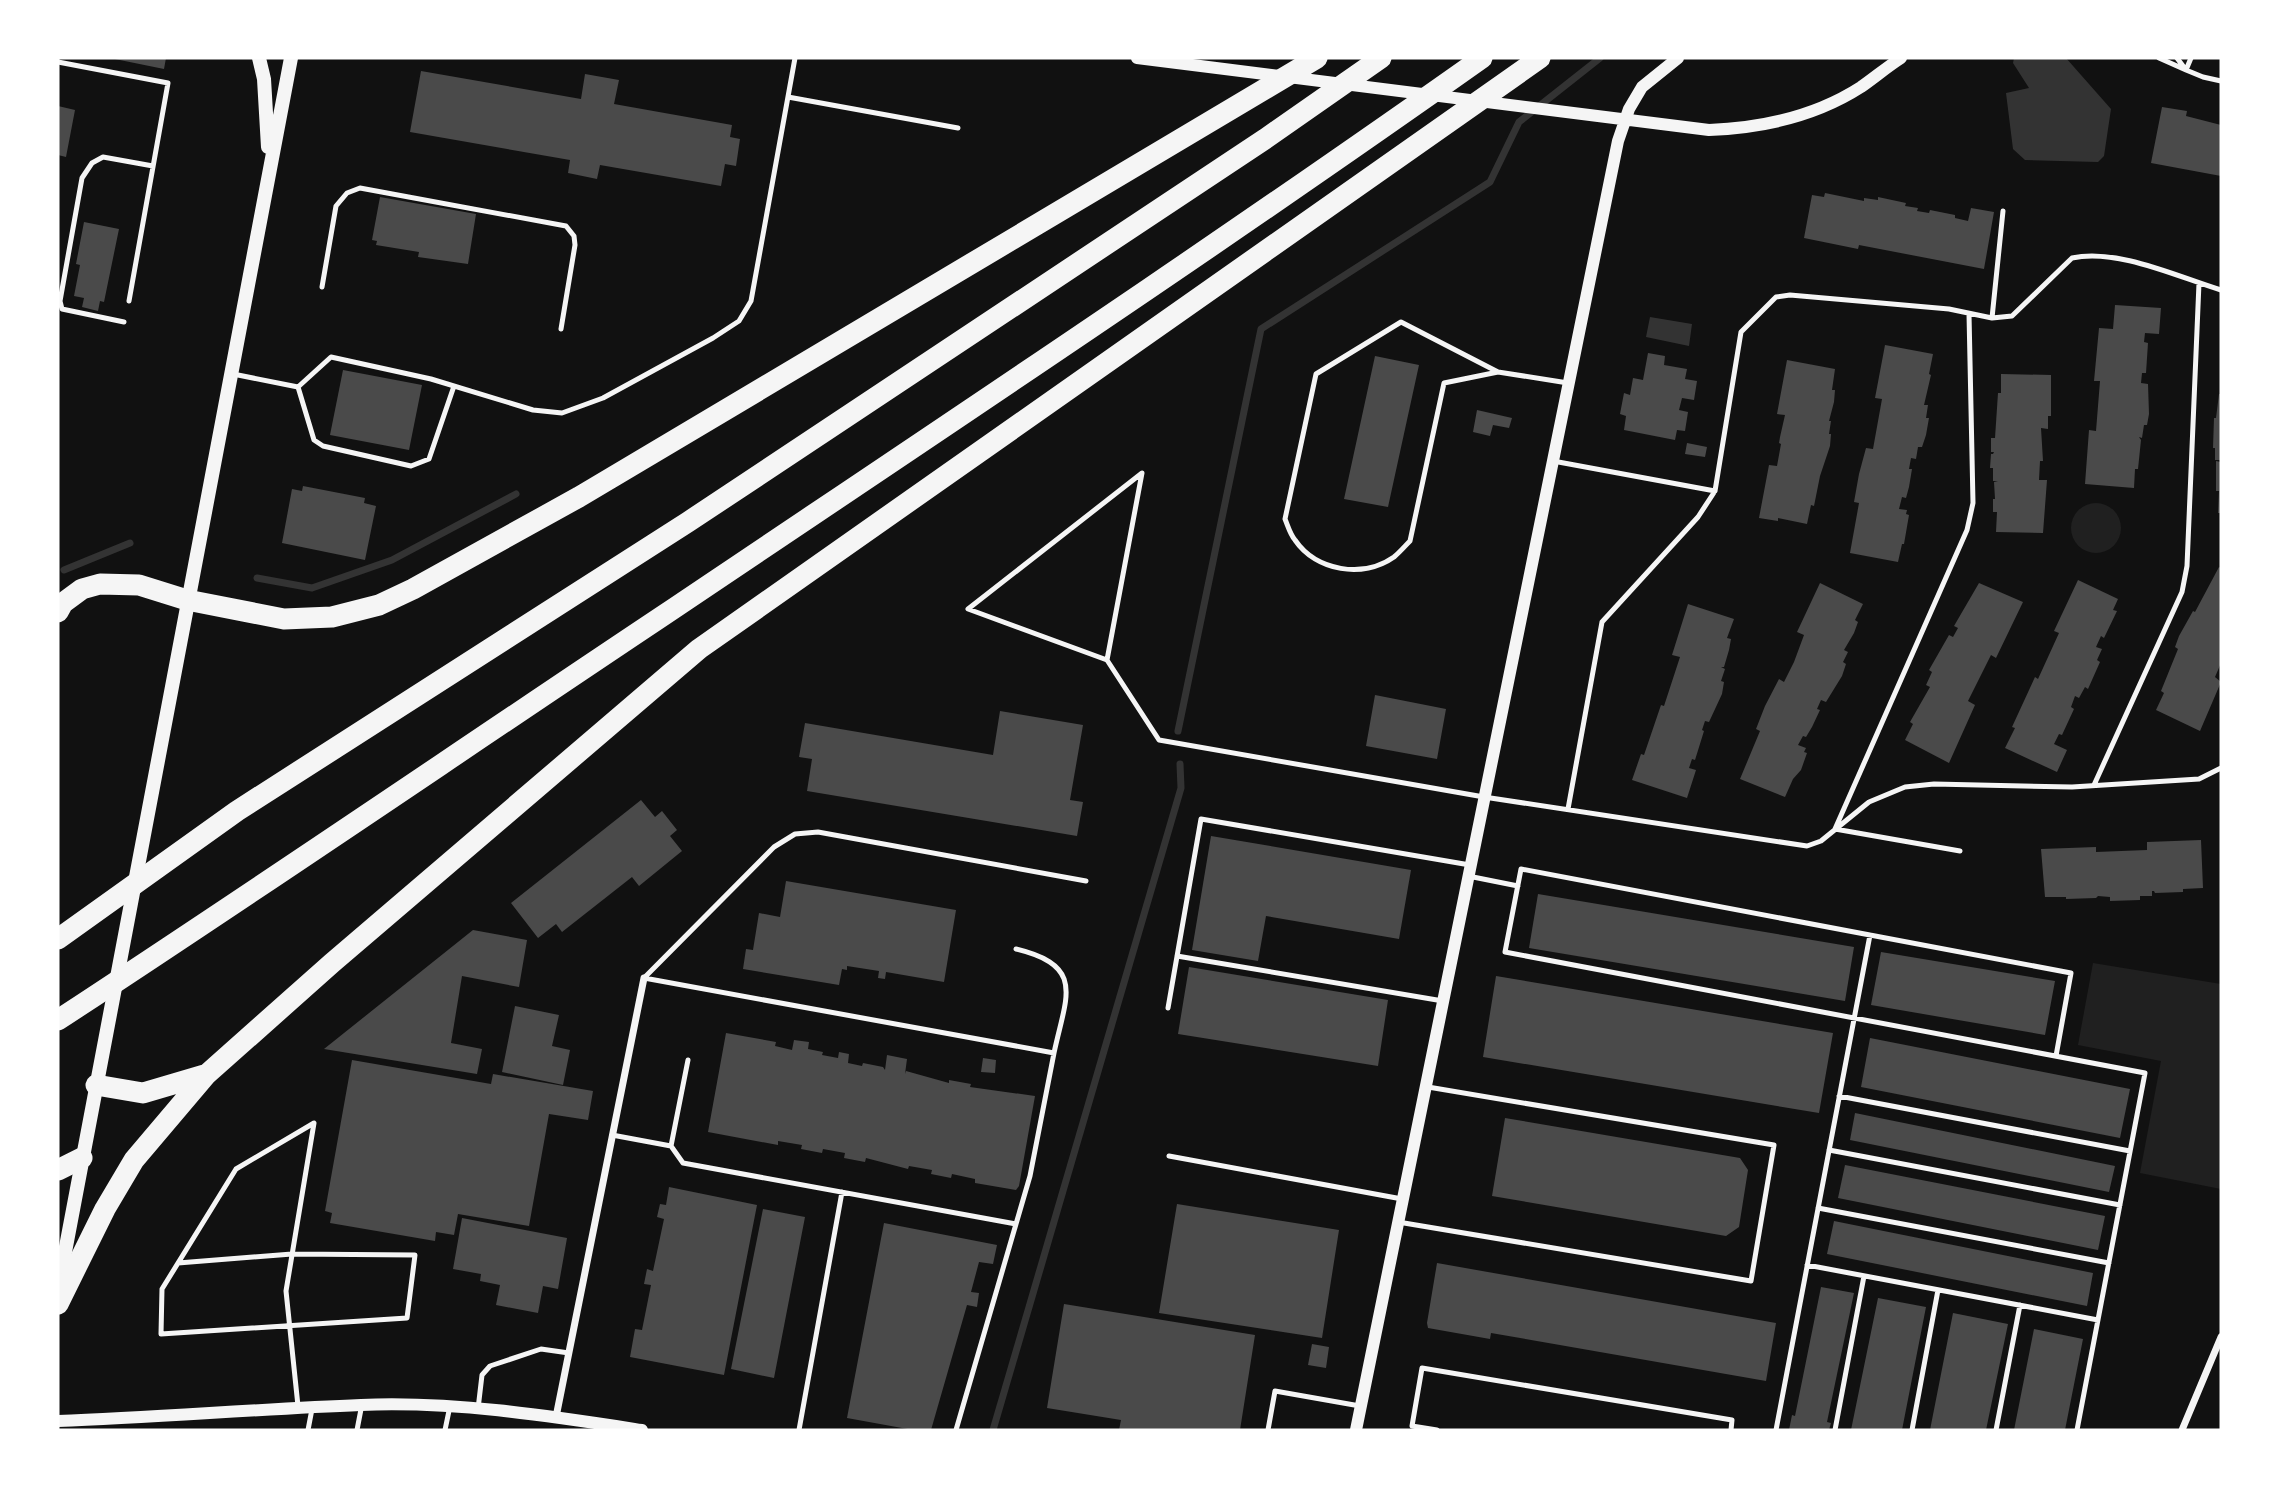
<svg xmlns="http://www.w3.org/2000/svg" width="2279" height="1488" font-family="'Source Sans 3',sans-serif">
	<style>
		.green { fill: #202020 }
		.water { fill: #333 }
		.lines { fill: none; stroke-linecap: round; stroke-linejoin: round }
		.stream { stroke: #333; stroke-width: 7 }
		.building { fill: #4a4a4a }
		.service { stroke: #f5f5f5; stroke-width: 5 }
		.minor { stroke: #f5f5f5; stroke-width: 7 }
		.tertiary { stroke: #f5f5f5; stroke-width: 12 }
		.secondary { stroke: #f5f5f5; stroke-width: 14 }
		.motorway { stroke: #f5f5f5; stroke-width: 21 }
	</style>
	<rect width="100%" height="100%" fill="#111"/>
	<path class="green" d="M2071 528a25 25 0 1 1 50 0a25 25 0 1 1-50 0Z
		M2093,963L2221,984V1189L2140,1173L2161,1061L2078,1045Z"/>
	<path class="water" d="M2014,58H2066L2111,109L2104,156L2098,162L2025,160L2013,149L2006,93L2029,88L2013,63Z
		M1650,317L1692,324L1689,346L1646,337Z"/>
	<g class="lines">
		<path class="stream" d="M64,570L130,543
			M257,578L312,588L392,560L516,494
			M1178,731L1261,329L1490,182L1519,122L1600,58
			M993,1430L1181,788L1180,764"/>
	</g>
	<path class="building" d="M110,58H166L164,69Z
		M421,71L581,99L585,74L619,80L614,104L732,125L730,137L740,139L736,166L725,164L721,186L600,165L597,179L568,173L570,160L410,132Z
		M58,106L75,110L66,157L58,155Z
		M2162,107L2187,111L2186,116L2221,125V176L2151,163Z
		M1825,193L1864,201V198L1878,200V197L1906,203L1905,206L1918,208L1917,211L1929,213L1930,210L1955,215V218L1968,221L1971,208L1994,212L1984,269L1859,245L1858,249L1804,238L1812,195L1824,197Z
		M380,197L476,214L468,264L418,257L419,252L376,245L377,241L372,240Z
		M84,222L119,229L104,302L100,301L98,311L82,307L84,298L74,296L80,265L76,264Z
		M2115,305L2161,308L2159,334L2145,333L2144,342L2148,343L2146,373H2142L2141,383L2148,384L2149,414L2147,425H2144L2142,438L2139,437L2141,440L2138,469H2135L2134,488L2085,484L2089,430L2096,431L2100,381H2094L2099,328L2113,329Z
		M1885,345L1933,354L1929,374L1931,375L1924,405H1928L1926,418H1929L1926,435L1922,447H1918L1916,459L1911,458L1909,469H1912L1909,487L1906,498L1902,497L1899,509L1907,510L1906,514L1909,515L1904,544H1902L1898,562L1850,553L1859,503L1854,502L1859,474L1866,448L1873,449L1882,399L1875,398Z
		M1648,353L1665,356L1664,365L1687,369L1685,379L1697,381L1694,400L1682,398L1679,410L1688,412L1685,431L1677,430L1675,440L1624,430L1626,416L1620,414L1624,393L1630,395L1633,378L1643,380Z
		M1375,356L1419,365L1388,507L1344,499Z
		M1787,360L1835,369L1832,390H1835L1834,402L1829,421H1831L1829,434H1831L1830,446L1820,476L1814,506L1811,505L1807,524L1778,518V521L1759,518L1769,465L1777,466L1781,444L1779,443L1780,437L1785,415L1777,414Z
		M343,370L422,385L409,450L330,435Z
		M2001,374L2051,375V416H2048V429L2041,428L2043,461H2040L2039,480H2047L2043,533L1996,532L1997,512H1993V499H1995L1994,482L1998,481H1993V468H1990L1991,454H1993L1994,452H1991V438H1995L1998,393H2001Z
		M2219,394H2221V460H2215V448H2213L2214,418H2216Z
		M1477,410L1512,418L1509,428L1493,425L1490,436L1473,432Z
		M1687,443L1707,447L1705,457L1685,454Z
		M2216,461L2221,462V513H2218L2219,491H2216Z
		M303,486L365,498L364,503L376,506L365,560L282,543L292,489L302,491Z
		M2219,567L2221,568V663L2215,677L2221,682L2200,731L2156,710L2164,693L2161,691L2178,649L2175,647L2179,636L2193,611L2195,612Z
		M2078,580L2118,599L2113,610L2117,611L2104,638L2101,636L2096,647L2102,649L2097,660L2100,662L2088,689L2085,687L2079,698L2075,696L2071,707L2074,709L2062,735L2059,734L2054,744L2067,750L2057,772L2005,748L2015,728L2012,727L2035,677L2038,679L2059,633L2054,631Z
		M1820,583L1863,604L1855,620L1858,622L1854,633L1844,650L1848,652L1843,662L1846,664L1842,676L1826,702L1821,700L1817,709L1820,710L1812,727L1806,737L1803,736L1798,745L1806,748L1804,752L1807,753L1801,770L1793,779L1785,797L1740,779L1760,731L1756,729L1765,706L1779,679L1784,682L1794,662L1804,635L1797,632Z
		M1979,583L2023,602L1996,658L1991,655L1968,701L1975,705L1949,763L1905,740L1913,724L1910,722L1930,687L1926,685L1932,672L1929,670L1949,635L1953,637L1958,628L1954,626Z
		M1688,604L1734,619L1727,638L1731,639L1729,650L1724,667H1721L1725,669L1721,681L1724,682L1722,694L1709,722L1705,721L1702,730L1704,731L1695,760L1692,759L1689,768L1696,770L1687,798L1632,780L1641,754L1644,755L1661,705L1664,706L1680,657L1672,655Z
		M1375,695L1446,709L1437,759L1366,746Z
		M1000,711L1083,725L1070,800L1083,802L1077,836L807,791L812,759L799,757L805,723L993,755Z
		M641,800L655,817L662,811L677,830L670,836L682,851L639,886L632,877L562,932L556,924L538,938L511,903Z
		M1211,836L1411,870L1399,939L1266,916L1258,961L1192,950Z
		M2201,840L2203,888L2183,889V892L2155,893L2154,891H2152V896H2140V900L2110,901V897L2098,896L2096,898L2066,899V897H2045L2041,849L2096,847V852L2147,850V842Z
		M786,881L956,910L944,982L886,972L885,979L878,978L879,971L847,966V970L842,969L839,985L743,969L746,949L753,950L759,913L780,917Z
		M1538,894L1854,947L1845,1001L1529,948Z
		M473,930L527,940L519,987L462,976L451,1043L482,1049L477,1074L324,1049Z
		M1881,952L2055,981L2045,1035L1871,1005Z
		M1189,967L1388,1000L1378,1066L1178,1034Z
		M1496,976L1833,1033L1819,1113L1483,1057Z
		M515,1006L559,1015L552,1046L570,1050L563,1085L502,1072Z
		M726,1033L776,1042L775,1046L792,1050L794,1040L809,1042L808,1049L823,1052L822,1055L838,1058L839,1052L849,1054L848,1063L862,1066L863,1063L883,1067L885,1070L887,1055L907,1059L905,1074L906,1071L949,1083V1080L971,1084L970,1087L1035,1096L1019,1186L1016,1190L975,1183V1179L952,1174L951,1178L931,1174L932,1170L909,1166L908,1169L866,1158L865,1162L844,1158L845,1153L823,1149L822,1153L801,1149L802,1145L778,1141V1145L708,1132Z
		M1870,1038L2130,1089L2120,1138L1861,1087Z
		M983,1058L996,1060L995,1073L981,1072Z
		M352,1060L491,1084L493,1074L593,1091L588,1120L549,1114L529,1226L458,1214L454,1235L436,1232L435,1241L330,1223L332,1213L325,1211Z
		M1855,1113L2115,1166L2109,1192L1850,1140Z
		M1505,1118L1740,1158L1748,1170L1739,1227L1726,1236L1492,1196Z
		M1845,1165L2105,1216L2098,1250L1838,1198Z
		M669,1187L757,1205L724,1375L630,1357L635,1329L642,1330L651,1285L644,1284L647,1269L653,1271L664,1219L657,1217L660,1204L666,1205Z
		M1177,1204L1339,1230L1322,1338L1159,1313Z
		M763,1209L805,1217L774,1378L731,1369Z
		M462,1218L567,1238L558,1289L543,1286L538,1313L496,1305L500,1285L480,1281L481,1274L453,1269Z
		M1834,1221L2093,1273L2087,1306L1827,1254Z
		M884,1223L997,1245L993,1264L979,1262L971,1292L979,1293L977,1307L967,1305L931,1430H913L847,1418Z
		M1437,1263L1776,1323L1766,1381L1491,1333L1490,1339L1428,1328L1427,1323Z
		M1821,1287L1854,1293L1827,1422L1831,1423L1829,1430H1789L1792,1415L1795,1416Z
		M1878,1298L1926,1307L1902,1430H1851Z
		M1064,1304L1255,1335L1240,1430H1119L1121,1420L1047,1408Z
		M1953,1313L2008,1324L1986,1430H1930Z
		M2034,1329L2083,1339L2065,1430H2014Z
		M1312,1344L1329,1347L1326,1368L1308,1365Z"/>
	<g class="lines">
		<path class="service" d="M2159,58L2186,70L2177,58
			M2191,58L2186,70L2203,77L2221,81
			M58,62L168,83L129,301
			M788,97L958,128
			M322,287L336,206L347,193L360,188L566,226L574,236L575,245L561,329
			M1992,318L2003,211
			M124,322L62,309L60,301L82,178L92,163L103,157L153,166
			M1498,372L1444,383L1410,541C1405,546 1400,552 1394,557C1363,579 1316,571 1295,540C1290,534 1288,526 1285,519L1316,374L1401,322L1498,372L1568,383
			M233,374L298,387L331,357L431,379L533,410L562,413L603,398L713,338L739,321L751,301L795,58
			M298,387L314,440L323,446L411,466L429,459L454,386
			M1553,461L1715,491
			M1107,660L1142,473L968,609L1107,660L1159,740L1484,797L1807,846L1821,841L1869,802L1905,787L1934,784L2072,787L2199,779L2221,768
			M2094,785L2182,592L2187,566L2199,283
			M1568,809L1602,622L1698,517L1715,491L1741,332L1776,297L1790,295L1949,309L1992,318L2012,316L2072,258C2117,248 2178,277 2221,290
			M1960,851L1835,829L1967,530L1973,503L1969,314
			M1468,876L1518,886
			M1016,949C1086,966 1066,996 1054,1053
			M1177,956L1443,1001
			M1168,1008L1201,819L1470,865
			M2056,1056L2071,973L1521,869L1505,952L2145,1073L2077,1430
			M1839,1096L2130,1151
			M612,1135L671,1146L688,1060
			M671,1146L683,1163L1016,1224L956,1430
			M1829,1150L2120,1205
			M1169,1156L1402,1199
			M1818,1208L2109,1263
			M1398,1222L1751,1281L1774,1145L1428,1087
			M1016,1224L1030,1176L1054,1053L644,978L774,847L795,834L818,832L1086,881
			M178,1263L292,1254L415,1255L407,1318L161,1334L162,1289L236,1169L314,1123L286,1291L298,1406
			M1807,1265L2098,1320
			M478,1409L482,1375L490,1366L541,1349L569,1353
			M308,1430L312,1409
			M357,1430L362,1404
			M445,1430L450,1406
			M799,1430L842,1192
			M1268,1430L1275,1391L1360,1406
			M1437,1430L1412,1426L1422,1368L1732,1420L1731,1430
			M1776,1430L1870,935
			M1835,1430L1864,1276
			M1912,1430L1938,1290
			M1996,1430L2020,1305"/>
		<path class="minor" d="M556,1417L644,978
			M2182,1430L2221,1337"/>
		<path class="tertiary" d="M1137,58L1709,130C1761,128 1816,116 1861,87C1874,78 1887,67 1901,58
			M58,1421C159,1417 260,1409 361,1405C455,1401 550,1416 642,1430
			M1356,1430L1618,141L1629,109L1642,87L1678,58"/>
		<path class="secondary" d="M259,58L264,79L268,147
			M58,1289L291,58"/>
		<path class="motorway" d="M58,612L63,603L82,589L100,584L139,585L187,600L284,619L332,617L379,605L413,589L579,497L1317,58
			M58,939L237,811L688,522L1265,139L1381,58
			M58,1020C260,888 460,751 661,617C936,432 1212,249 1482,58
			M96,1085L143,1093L204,1075
			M58,1170L82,1158
			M58,1304L105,1209L134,1160L206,1075L332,963L699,649L1540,58"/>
	</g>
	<rect width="2279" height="1488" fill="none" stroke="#ffffff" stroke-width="119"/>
</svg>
